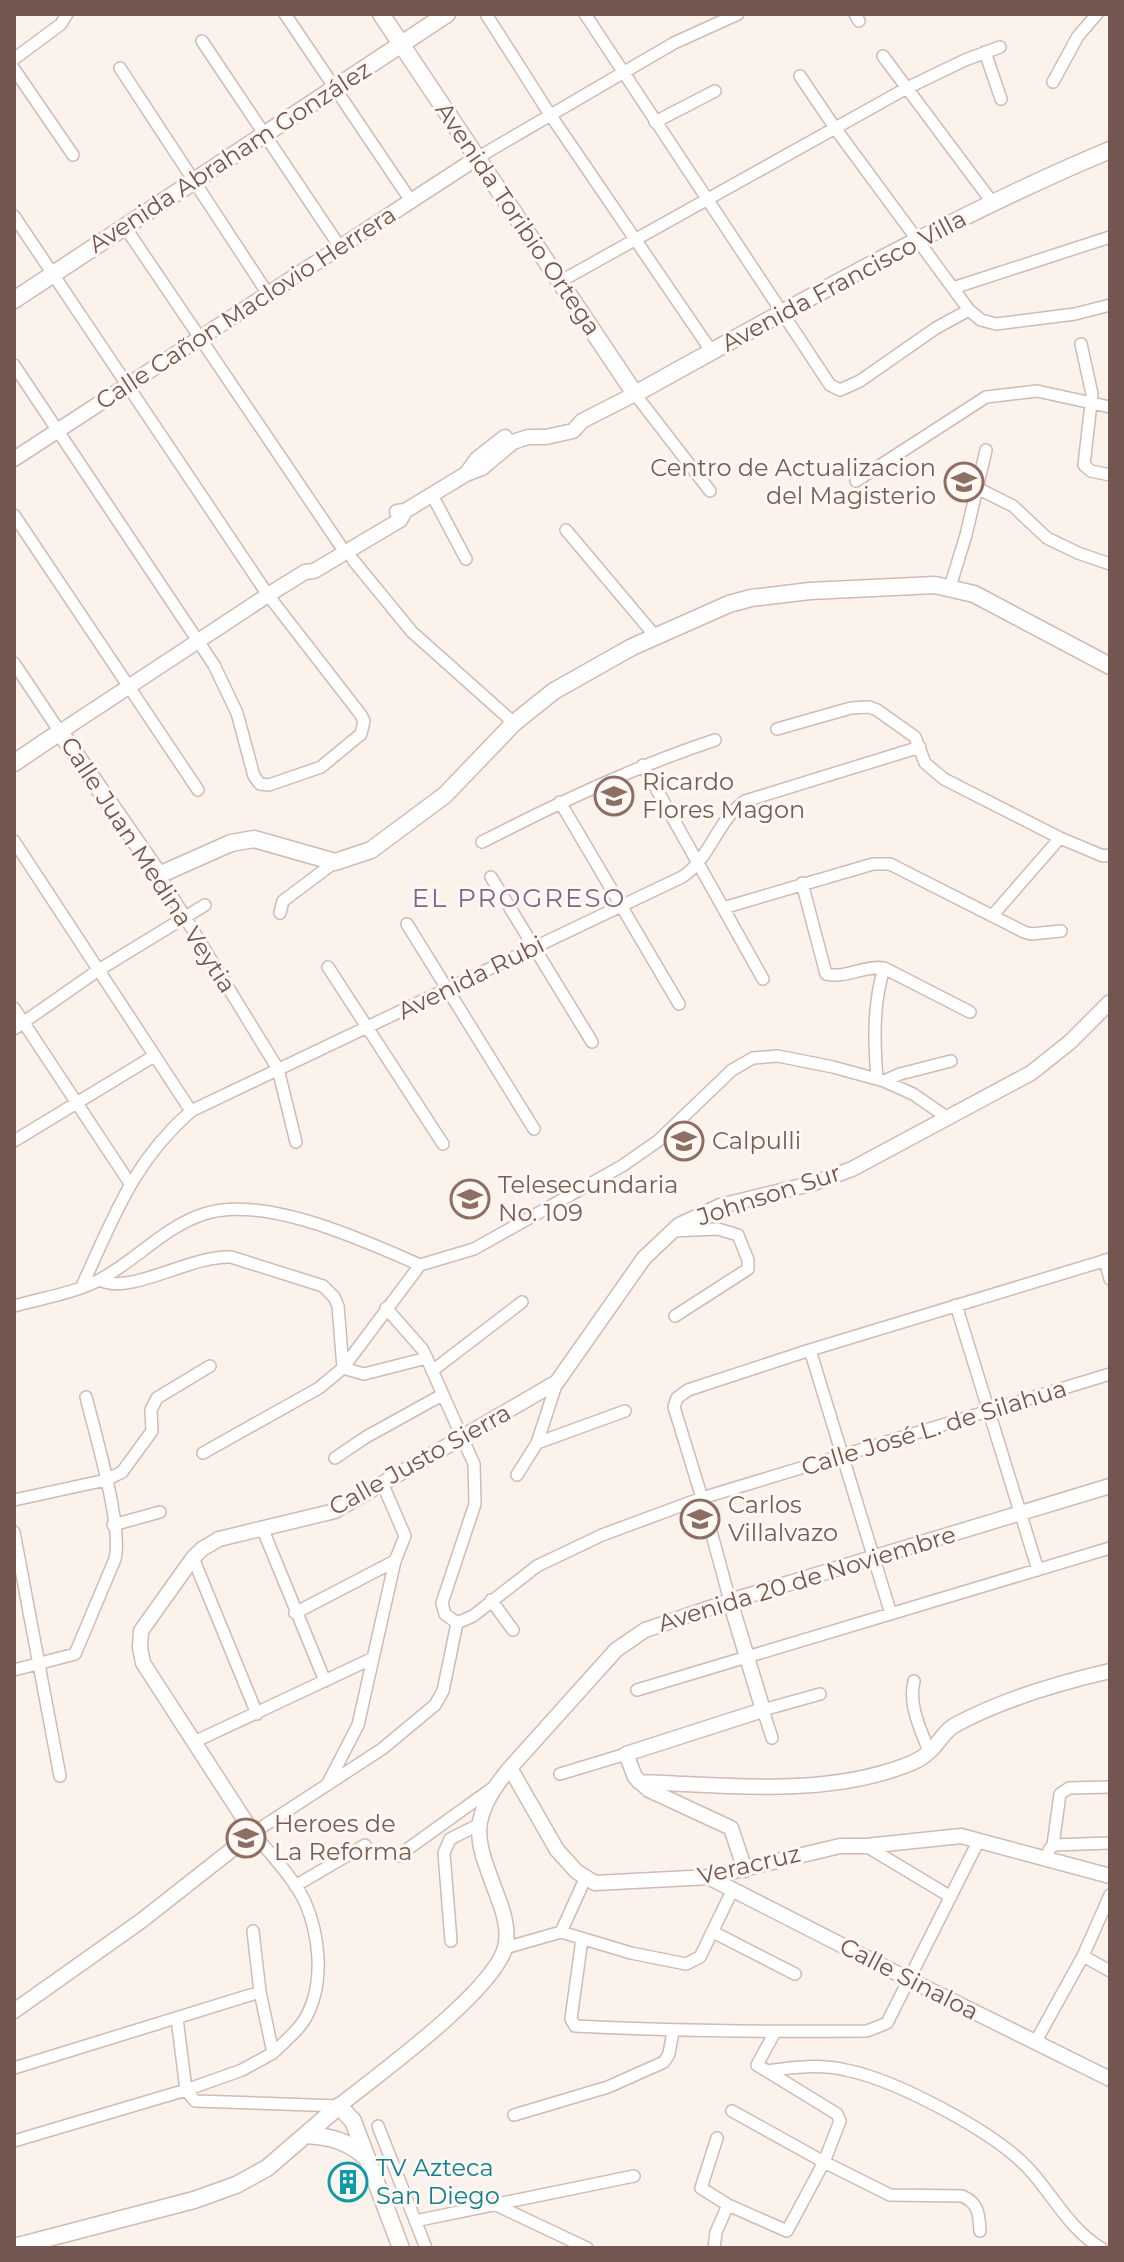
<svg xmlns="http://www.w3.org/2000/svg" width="1124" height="2262" font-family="Montserrat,sans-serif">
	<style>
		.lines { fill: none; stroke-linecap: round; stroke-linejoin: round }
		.minor-casing { stroke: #cfbbb4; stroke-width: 14 }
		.tertiary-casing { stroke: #cfbbb4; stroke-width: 17 }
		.secondary-casing { stroke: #d1bab2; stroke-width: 19 }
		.minor { stroke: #fff; stroke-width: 11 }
		.tertiary { stroke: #fff; stroke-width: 14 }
		.secondary { stroke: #fff; stroke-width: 16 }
		.labels { text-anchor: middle; stroke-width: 6; stroke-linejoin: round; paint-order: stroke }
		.street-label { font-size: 24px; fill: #745650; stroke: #fef7f2 }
		.education-label { font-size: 24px; fill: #785e54; stroke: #fef7f2; text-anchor: start }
		.culture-label { font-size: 24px; fill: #0d838f; stroke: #fef7f2; text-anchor: start }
		.neighbourhood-label { font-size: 26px; letter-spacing: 2px; fill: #7a688f; stroke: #fef7f2 }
	</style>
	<rect width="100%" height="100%" fill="#fbf2eb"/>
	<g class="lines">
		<defs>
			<path id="minor" d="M285,14L411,201
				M486,14L549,113L712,352
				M585,14L830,385L840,390L860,381L936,328L969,310
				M855,14L859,21
				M202,41L340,247
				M985,52L1001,99
				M883,56L992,202
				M14,59L61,24L67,14
				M120,68L268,294
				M14,69L73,155
				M800,76L835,128L969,310L981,320L996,324L1075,314L1110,305
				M1053,82L1078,36L1097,14
				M655,122L715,91
				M477,158L674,43L738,14
				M14,216L268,595L361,715L364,721L361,734L321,767L269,785L260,784L254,776L237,713L214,665L14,365
				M125,227L340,545
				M561,281L907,88L965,60L1000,47
				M953,288L1110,237
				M1081,344L1092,394L1084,465L1091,471L1110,475
				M635,394L710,491
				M856,481L986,397L1037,391L1110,407
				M977,488L1013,506L1047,538L1078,553L1110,564
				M432,495L466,559
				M14,515L198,790
				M566,530L656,637
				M353,560L412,632L514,723
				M950,587L966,535L986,450
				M14,663L60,732
				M777,729L851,708L869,707L877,710L915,737L925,763L944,779L1060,838L1103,856L1110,855
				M643,765L763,979
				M560,802L679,1004
				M14,841L191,1111
				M482,842C558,803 634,767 715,740
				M159,875L278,1069L296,1142
				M491,877L592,1042
				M802,883L826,974C846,979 864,965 884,968L970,1012
				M723,908L873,864H890L1024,932L1031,934L1061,931
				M280,913L283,901L335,862
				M992,916L1060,838
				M407,924L534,1129
				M328,967L443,1144
				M14,1008L129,1182
				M14,1029L97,971L205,905
				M877,1079C874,1041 873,1004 884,968
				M884,1081L900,1074L951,1061
				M14,1141L154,1056
				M672,1231L718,1229L738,1235L748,1260V1269L675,1316
				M1105,1260L1110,1279
				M420,1265L474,1249L622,1166L658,1141L732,1070L753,1058L778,1056L833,1067L884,1081L913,1094L948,1118
				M100,1280C130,1296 190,1255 231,1257L323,1286L334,1297L338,1306L343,1368
				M82,1286C114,1217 132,1163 191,1111L682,877C711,858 717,820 745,801L920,747
				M956,1305L1038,1570
				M14,1306C42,1298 76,1293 101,1279C136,1260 166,1226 204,1214C264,1194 365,1241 420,1265
				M386,1308L423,1350L474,1464L475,1504L442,1603L445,1614L457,1623
				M810,1350L891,1614
				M343,1368L364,1374L427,1358
				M432,1371L522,1302
				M537,1443L625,1411
				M203,1453L319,1388L343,1368L420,1265
				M335,1458L366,1437L442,1395
				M517,1475L537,1443L557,1382
				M14,1500L106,1480L122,1472L152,1431L151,1410L157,1398L210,1366
				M113,1525L160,1512
				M263,1530L325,1681
				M14,1532L60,1776
				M193,1558L257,1714
				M491,1600L513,1630
				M730,1601L702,1498L674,1407L677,1398L688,1390L810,1350L1110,1259
				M295,1613L395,1561
				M457,1623L473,1616L537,1566L602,1535L702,1498L1110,1374
				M14,1670L75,1654L115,1559C123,1527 95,1433 86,1397
				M914,1681C908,1706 921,1729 929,1752
				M637,1690L1110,1548
				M772,1738L763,1710L820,1694
				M194,1742L371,1659
				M560,1774L626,1754
				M327,1785L358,1725L395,1561L405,1536L383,1485
				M1053,1845L1060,1794L1069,1788L1110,1787
				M866,1846L951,1897
				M1049,1850L1053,1845L1110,1843
				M398,1856L494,1787
				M295,1886L365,1845
				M253,1931L260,1992L273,2053C286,2040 302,2028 309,2011C324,1979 319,1934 305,1902C293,1877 271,1855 253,1833L382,1749L435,1705L443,1691L457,1623
				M561,1932L585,1879
				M713,1932L795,1974
				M582,1939L571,2019L575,2026C672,2031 769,2032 867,2031L887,2023L979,1840
				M451,1941L444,1853L450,1839L478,1825
				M505,1948L561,1932L631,1953L686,1964L700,1957L733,1889
				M1083,1956L1110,1971
				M177,2018L186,2090L242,2070L273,2053
				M1036,2041L1083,1956L1110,1895
				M14,2068L260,1992
				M767,2071C794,2067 820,2064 846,2070C896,2080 993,2131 1028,2168C1053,2195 1069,2229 1101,2248
				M732,2111L824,2162L890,2195L962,2196C979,2203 979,2215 980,2231
				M514,2115L608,2087L664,2062L669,2054L673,2031
				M378,2126L426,2248
				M717,2138L701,2188L728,2205L787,2231L824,2162L840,2121L837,2114L757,2065L775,2032
				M14,2141L186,2090L195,2101L339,2106
				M494,2204L587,2248
				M415,2221L634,2176
				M714,2248L716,2232L728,2205"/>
			<path id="tertiary" d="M14,459L477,158
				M466,474L477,459L505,437
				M397,512L405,511L466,474L482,468L513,442L528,437H546L573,431L582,421L635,394
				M60,732L268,595L305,572L314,571L400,520L405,511
				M730,1601L763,1710L626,1754L635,1777L649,1790L731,1828L745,1870
				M510,1768L557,1850L577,1872L595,1883L710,1877L840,1846H866L961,1836L1110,1876
				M639,1782C726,1785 821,1797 904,1766C913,1763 924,1757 930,1751C939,1743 945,1730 955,1725C1003,1699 1058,1683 1110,1671
				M710,1878L910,1980L1110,2079
				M14,2011L141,1921L253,1833L143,1663L140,1647L141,1631L193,1558L202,1549L219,1539L335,1511L557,1382L644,1258L679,1225L720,1206L814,1183L852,1169L1031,1073L1070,1042L1110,1002
				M339,2106C380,2073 487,1996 504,1951C509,1937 506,1922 502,1909C480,1845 461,1826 510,1768L616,1650L645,1630L730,1601L1110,1486"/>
			<path id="secondary" d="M381,14L635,394C791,308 945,219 1110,150
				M14,300L447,14
				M14,763L60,732L159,875L231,843L254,839L335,862L371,850L445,795L514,723L554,691L632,647L729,604L751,598L810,591L935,585L974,594L1110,666
				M307,2135C333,2137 347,2141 367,2158
				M14,2247L194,2200L236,2185L267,2168L339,2106L353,2121L401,2248"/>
		</defs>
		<use href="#minor" class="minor-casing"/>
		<use href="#tertiary" class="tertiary-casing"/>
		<use href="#secondary" class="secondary-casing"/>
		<use href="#minor" class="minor"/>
		<use href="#tertiary" class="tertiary"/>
		<use href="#secondary" class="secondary"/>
	</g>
	<defs>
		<symbol id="university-ring" viewBox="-11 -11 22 22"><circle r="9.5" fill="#fef7f2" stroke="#8d6e63" stroke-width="1.5"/><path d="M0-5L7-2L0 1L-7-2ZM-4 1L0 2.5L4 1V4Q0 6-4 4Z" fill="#8d6e63"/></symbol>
		<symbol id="school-ring" viewBox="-11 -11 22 22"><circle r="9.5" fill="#fef7f2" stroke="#8d6e63" stroke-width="1.5"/><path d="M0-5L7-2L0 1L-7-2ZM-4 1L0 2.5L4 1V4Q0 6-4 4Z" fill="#8d6e63"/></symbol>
		<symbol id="building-ring" viewBox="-11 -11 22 22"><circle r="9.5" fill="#fef7f2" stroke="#0f9aa8" stroke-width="1.5"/><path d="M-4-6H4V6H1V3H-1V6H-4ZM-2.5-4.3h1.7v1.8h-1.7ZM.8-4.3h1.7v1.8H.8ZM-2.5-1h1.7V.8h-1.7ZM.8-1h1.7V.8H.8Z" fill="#0f9aa8"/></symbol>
	</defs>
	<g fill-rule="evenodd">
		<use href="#university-ring" x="942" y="460" width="44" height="44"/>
		<use href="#school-ring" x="592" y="774" width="44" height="44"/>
		<use href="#school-ring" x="662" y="1119" width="44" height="44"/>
		<use href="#school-ring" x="448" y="1177" width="44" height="44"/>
		<use href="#school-ring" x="678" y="1497" width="44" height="44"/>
		<use href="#school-ring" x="224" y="1816" width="44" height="44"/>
		<use href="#building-ring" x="326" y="2160" width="44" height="44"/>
	</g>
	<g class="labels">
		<g class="street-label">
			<text transform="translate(230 157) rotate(-33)" y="8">Avenida Abraham González</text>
			<text transform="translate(518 219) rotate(56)" y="8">Avenida Toribio Ortega</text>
			<text transform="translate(844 281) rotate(-28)" y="8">Avenida Francisco Villa</text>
			<text transform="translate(246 308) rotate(-33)" y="8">Calle Cañon Maclovio Herrera</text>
			<text transform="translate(148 865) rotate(57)" y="8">Calle Juan Medina Veytia</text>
			<text transform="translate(471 978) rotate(-26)" y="8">Avenida Rubi</text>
			<text transform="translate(769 1195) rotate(-18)" y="8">Johnson Sur</text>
			<text transform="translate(934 1428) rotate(-17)" y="8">Calle José L. de Silahua</text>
			<text transform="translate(420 1460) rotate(-29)" y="8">Calle Justo Sierra</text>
			<text transform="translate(807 1579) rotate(-17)" y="8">Avenida 20 de Noviembre</text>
			<text transform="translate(749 1865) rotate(-13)" y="8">Veracruz</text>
			<text transform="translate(909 1979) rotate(27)" y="8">Calle Sinaloa</text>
		</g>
		<g class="education-label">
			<text x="936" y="476" text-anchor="end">Centro de Actualizacion<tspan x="936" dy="28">del Magisterio</tspan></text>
			<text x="642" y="790">Ricardo<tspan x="642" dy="28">Flores Magon</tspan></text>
			<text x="712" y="1149">Calpulli</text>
			<text x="498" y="1193">Telesecundaria<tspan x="498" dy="28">No. 109</tspan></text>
			<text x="728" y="1513">Carlos<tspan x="728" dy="28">Villalvazo</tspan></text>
			<text x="274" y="1832">Heroes de<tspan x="274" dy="28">La Reforma</tspan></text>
		</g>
		<g class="culture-label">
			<text x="376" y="2176">TV Azteca<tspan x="376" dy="28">San Diego</tspan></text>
		</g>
		<g class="neighbourhood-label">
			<text x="519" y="907">EL PROGRESO</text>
		</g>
	</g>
	<rect width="1124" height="2262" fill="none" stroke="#745650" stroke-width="32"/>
</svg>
